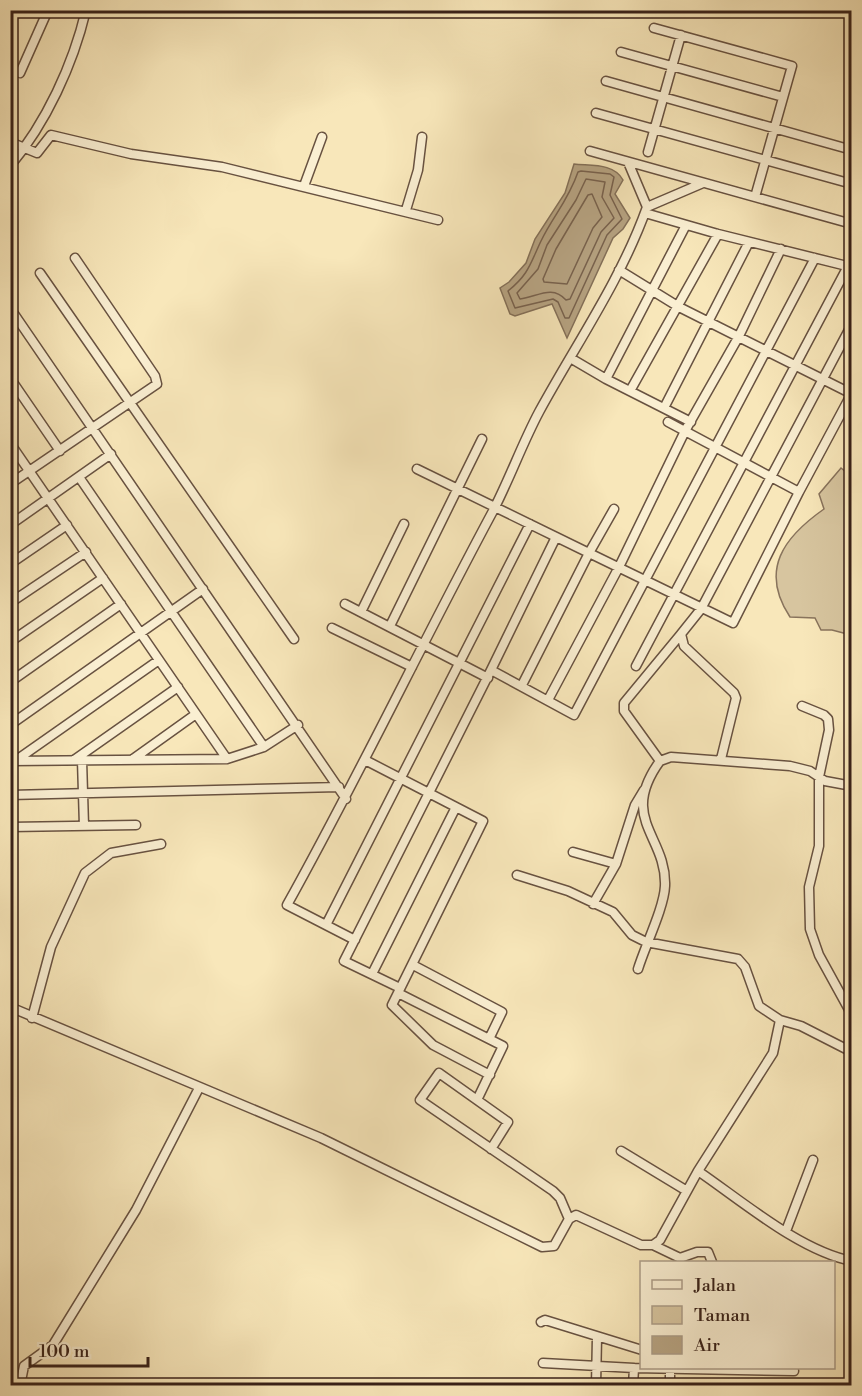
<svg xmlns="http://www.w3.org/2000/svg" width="862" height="1396" font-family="'Libre Bodoni',serif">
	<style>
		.green { fill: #d7c59f; stroke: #88735c; stroke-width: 1.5 }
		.water { fill: #b7a483; stroke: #847059; stroke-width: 1.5 }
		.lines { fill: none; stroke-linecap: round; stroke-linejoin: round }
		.shore { stroke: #78624e; stroke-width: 1.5 }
		.minor-casing { stroke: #685241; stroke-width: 11 }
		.minor { stroke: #faefd2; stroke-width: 8 }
	</style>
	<rect width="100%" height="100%" fill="#f8e7ba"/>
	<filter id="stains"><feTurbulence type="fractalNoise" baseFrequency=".00333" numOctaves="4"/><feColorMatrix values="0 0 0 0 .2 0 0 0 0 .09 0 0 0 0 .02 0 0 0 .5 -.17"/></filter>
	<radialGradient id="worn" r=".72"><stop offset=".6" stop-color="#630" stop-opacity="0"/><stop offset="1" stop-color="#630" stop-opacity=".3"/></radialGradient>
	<path class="green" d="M841,468L851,476V635L832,630H821L815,618L790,617C759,570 784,537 824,509L819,494Z"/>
	<path class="water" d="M574,164C591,166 614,163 623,180L615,194L630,218L623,229L613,238L567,338L552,304L515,316L510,314L500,288L509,282L526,263L535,239L565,193Z"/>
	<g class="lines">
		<path class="shore" d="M581,171L610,174L614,177L610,195L622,219L607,235L569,318H565L558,302L553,299L515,308L508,291C529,274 530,264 541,241C553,216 568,201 578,172Z
			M586,179L605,182L602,197L614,218L601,232L570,299L566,300C552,284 537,297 520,299L517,293L538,269L547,245L576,200Z
			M592,194L602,217L593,228L567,284L544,282L543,279L556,249L588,195Z"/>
		<defs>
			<path id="minor" d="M654,28L792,66L755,197
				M621,52L783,97
				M20,73L48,10
				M606,81L852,150
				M596,113L852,184
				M10,142L37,153L51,135L131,154L222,167L438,220
				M590,151L852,224
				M648,152L681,35
				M628,162L647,207L703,183
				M10,166C46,123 73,65 86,10
				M304,186L322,137
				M406,210L418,170L422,137
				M645,213L718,234L851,267
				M619,270L679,307L852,394
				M40,273L294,639
				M844,275L852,279
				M10,308L346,799
				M572,359L606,379L691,422
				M10,378L60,451
				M606,379L686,225
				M630,391L718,234
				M664,408L749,242
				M10,443L227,759
				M417,469L589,553L522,685
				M79,477L264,747
				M10,484L157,384L155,376L75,258
				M799,492L852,393
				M614,509L589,553L733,623L799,492L668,422
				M10,525L111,454
				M10,564L67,525
				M10,603L86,552
				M345,604L488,678
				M361,612L404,524
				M390,626L482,439
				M332,628L412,667
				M10,642L103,578
				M636,666L848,266
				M491,670L574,715L815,258
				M10,682L121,604
				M548,700L619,567L685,431L739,336L781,249
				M802,706L824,715L828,719L829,730L819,777V846L809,887L810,929L819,955L852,1015
				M10,725L203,589
				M133,759L196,714
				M721,759L736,698L734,693L684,646L681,634L701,609L852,324
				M74,760L178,687
				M82,760L84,826
				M365,760L483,821L392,1005L433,1045L490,1075
				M10,761L227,759L264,747L298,725
				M15,761L159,660
				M660,761L624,711V703L681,634
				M10,795L339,787
				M10,827L136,825
				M573,852L616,864
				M593,904L616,864L635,805L644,790
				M326,925L530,524
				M355,940L287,905C359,776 423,641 493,511C510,478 522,444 539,412C576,344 621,280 647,207
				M413,965L502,1012L489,1039
				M638,969C645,946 664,908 665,886C667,836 618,819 660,761L671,757L790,766L810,771L825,781L852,786
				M372,974L456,807
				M400,988L344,961L491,670L556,537
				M398,993L503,1046L477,1100
				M10,1007L321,1138L542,1247L554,1246L569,1219L576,1215L641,1245H653L660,1240L698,1171L773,1053L780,1020L759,1006L745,967L738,959L646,942L632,935L613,912L568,891L517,875
				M32,1018L51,947L85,873L111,853L161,844
				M780,1020L801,1026L852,1052
				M491,1149L508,1122L439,1073L420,1100L553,1191L560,1198L569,1219
				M621,1151L687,1191
				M698,1171C742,1201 800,1251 852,1261
				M786,1231L813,1160
				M653,1245L680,1258L697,1252H708L712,1262
				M541,1322L545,1320L642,1350
				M543,1363L634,1368L794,1371
				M20,1386L24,1366L53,1345L136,1210L199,1088
				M596,1386L597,1337
				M633,1386L634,1368
				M670,1386V1369"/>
		</defs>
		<use href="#minor" class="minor-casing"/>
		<use href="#minor" class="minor"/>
	</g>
	<rect width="862" height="1396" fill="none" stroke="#f8e7ba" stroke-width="36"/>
	<rect x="12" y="12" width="838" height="1372" fill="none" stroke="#382119" stroke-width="3"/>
	<rect x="18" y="18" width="826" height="1360" fill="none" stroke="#382119" stroke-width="1.5"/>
	<rect x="640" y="1261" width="195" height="108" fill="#faefd2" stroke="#ac9d88" stroke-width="1.5"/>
	<rect x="652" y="1280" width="30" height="9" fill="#faefd2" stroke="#ac9d88" stroke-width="1.5"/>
	<text x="694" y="1291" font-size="18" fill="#382119">Jalan</text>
	<rect x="652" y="1306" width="30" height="18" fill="#d7c59f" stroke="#ac9d88" stroke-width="1.5"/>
	<text x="694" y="1321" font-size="18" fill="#382119">Taman</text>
	<rect x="652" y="1336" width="30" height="18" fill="#b7a483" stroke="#ac9d88" stroke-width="1.5"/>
	<text x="694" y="1351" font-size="18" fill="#382119">Air</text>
	<path d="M30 1357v9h118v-9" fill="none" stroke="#382119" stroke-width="3"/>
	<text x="39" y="1357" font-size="18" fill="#382119" stroke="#faefd2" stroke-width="4.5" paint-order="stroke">100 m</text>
	<rect width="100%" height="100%" filter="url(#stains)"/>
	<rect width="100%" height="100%" fill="url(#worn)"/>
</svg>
